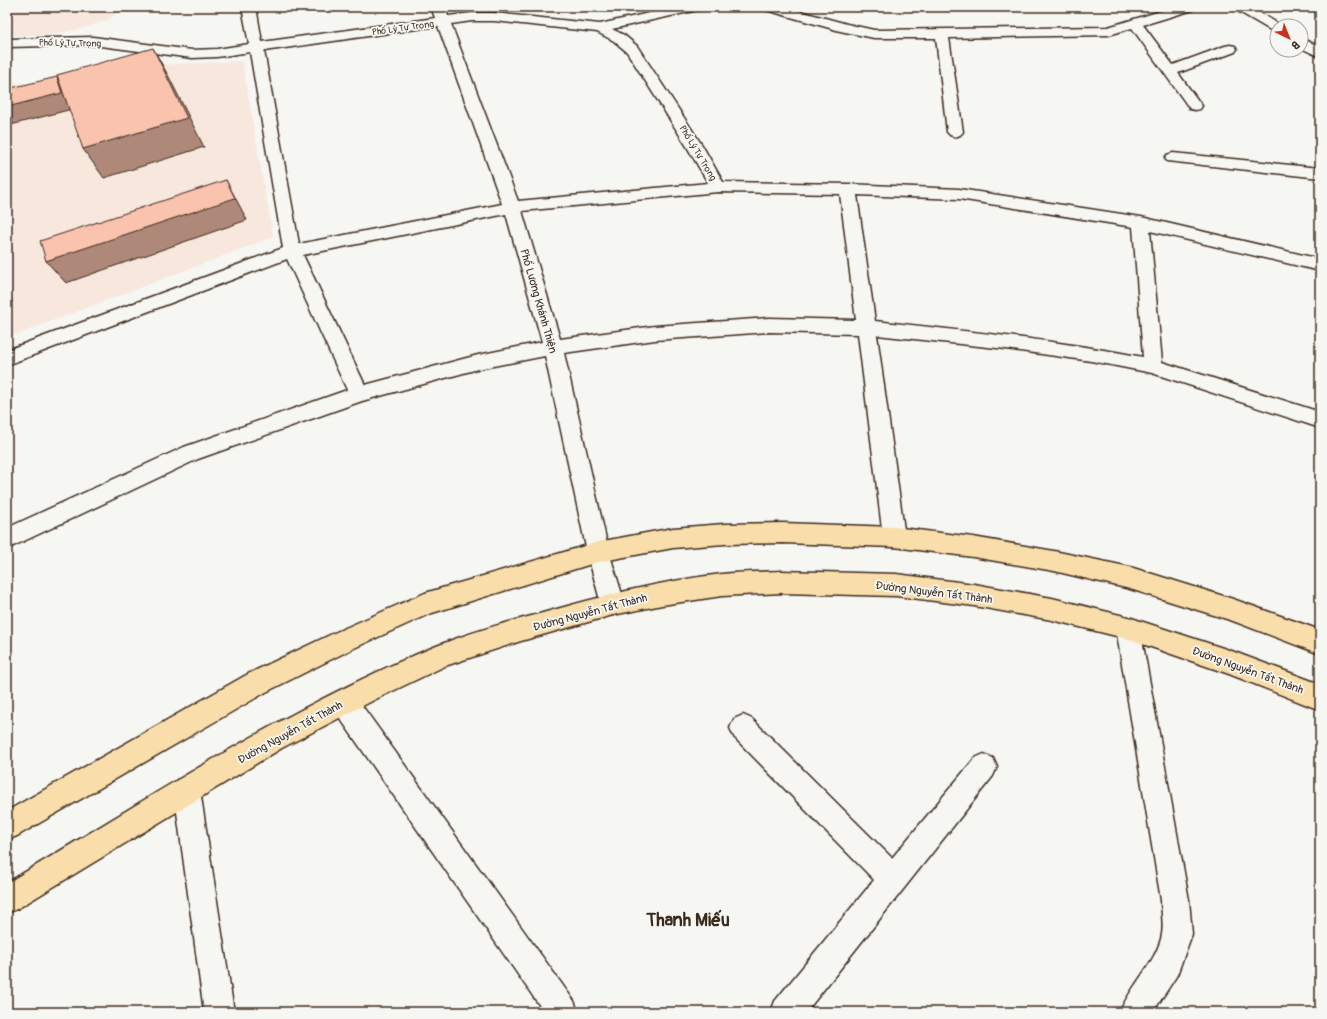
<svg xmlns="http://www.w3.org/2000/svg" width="1327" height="1019" font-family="Pangolin,sans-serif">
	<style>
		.built { fill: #f7e7dd }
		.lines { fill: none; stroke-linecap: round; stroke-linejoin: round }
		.minor-casing { stroke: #3b2a1e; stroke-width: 3 }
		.major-casing { stroke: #3b2a1e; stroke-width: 3 }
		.minor { fill: #f6f6f2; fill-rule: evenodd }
		.major { fill: #f9deab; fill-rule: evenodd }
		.shaded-wall { fill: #ae8879; stroke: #3b2a1e }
		.building { fill: #f9c3ad; stroke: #3b2a1e }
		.labels { text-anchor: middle; stroke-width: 3.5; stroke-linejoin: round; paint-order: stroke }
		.far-street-label { font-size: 9px; fill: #3b2a1e; stroke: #f6f6f2 }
		.street-label { font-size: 11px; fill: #3b2a1e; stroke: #f6f6f2 }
		.near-district-label { font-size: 18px; font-weight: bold; fill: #3b2a1e; stroke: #f6f6f2 }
	</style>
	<rect width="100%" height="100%" fill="#f6f6f2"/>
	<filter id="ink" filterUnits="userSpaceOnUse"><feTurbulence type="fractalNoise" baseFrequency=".025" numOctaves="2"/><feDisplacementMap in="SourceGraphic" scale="8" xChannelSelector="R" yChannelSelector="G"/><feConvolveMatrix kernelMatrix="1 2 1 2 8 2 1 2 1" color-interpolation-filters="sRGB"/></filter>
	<g filter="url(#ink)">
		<path class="built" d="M7,7H127L107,20L81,29L46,35H7Z
			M242,61L273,237L7,338V84L86,80L157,65Z"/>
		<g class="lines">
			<defs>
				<path id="minor" d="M242,7H256L262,42L435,18L431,7H445L448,16L472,13H494L600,24L676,7H700L698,10L612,29L624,35L637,46L702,145L723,182L848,184L959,189L1141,217L1320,259V271L1150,231L1162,362L1320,412V428L1152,373L1091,361L1006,349L877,335L905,537L902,544L894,547L886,544L883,537L858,334L769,332L655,340L564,353L609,552L625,604L621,612L613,615L605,612L601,604L587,552L545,356L478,369L362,401L198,459L7,549V528L184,447L347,390L287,259L7,365V350L283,248L250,52L217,57L192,58L93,45L7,47V39L93,37L192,50L217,49L249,44ZM472,21H494L597,32L614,41L627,52L686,145L708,183L518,201L451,24ZM438,26L502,204L299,244L264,51ZM718,192L840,194L856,320L769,318L655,326L560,339L522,211ZM857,195L959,199L1133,227L1143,357C1054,340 965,331 875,321ZM506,214L542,342L478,355L365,385L303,255Z
					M764,7H785L847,24L874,30L1108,27L1174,7H1195L1193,10L1143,25L1173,65L1225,46L1230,45L1235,46L1237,49L1235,52L1178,73L1202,106L1200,109L1195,110L1190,109L1132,28L1109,35L949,38L963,132L960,135L955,137L950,135L947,132L936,38H874L840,31L766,10Z
					M1234,7H1250L1282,26H1277V32L1272,31L1236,10Z
					M1301,38L1320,47V57L1301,48Z
					M1173,153L1320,168V178L1167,161L1165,158L1167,155Z
					M1128,617L1137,620L1140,628L1189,900L1192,934L1177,975L1153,1012H1120C1130,987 1158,960 1162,934C1164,923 1161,911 1161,900L1116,628L1119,620Z
					M344,689L353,693L574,1001L578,1012H544L335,711L331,702L335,693Z
					M743,715L752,719L892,858L975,758L984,754L993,758L997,767L993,776L806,1012H771L775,1001L874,880L734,737L730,728L734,719Z
					M187,777L197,780L200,790L234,1012H204L174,790L177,780Z"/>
				<path id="major" d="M783,523L894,527L973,537L1054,551L1130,567L1233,599L1320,630V654L1233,621L1130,589L1054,571L973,557L894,547L783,543L724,544L673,548L598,562L429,614L352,649L266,692L17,836L7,840V811L248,674L334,633L425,593L598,542L673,528L724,524Z
					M781,571L896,574L974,584L1052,598L1128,617L1229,650L1320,684V710L1229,674L1128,639L1052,620L974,606L896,596L781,593L722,596L662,605L613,615L521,641L445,666L374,700L282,748L17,909L7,913V883C146,800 284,709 434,647C468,633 504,623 539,614C599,597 659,581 722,574C741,572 761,572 781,571Z"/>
			</defs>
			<use href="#minor" class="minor-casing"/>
			<use href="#major" class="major-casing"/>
			<use href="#minor" class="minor"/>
			<use href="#major" class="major"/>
		</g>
		<path class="shaded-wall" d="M153,48L169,77L204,147L104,178L83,149Z
			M58,77L72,109L7,126V107Z
			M226,180L247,220L66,283L46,261Z
			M7,280L12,302L7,304Z"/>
		<path class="building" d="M153,48L187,118L83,149L57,75Z
			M57,77L62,93L7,107V89Z
			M226,180L235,198L46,261L40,241Z"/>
	</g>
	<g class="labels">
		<g class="far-street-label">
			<text transform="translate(403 28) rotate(-8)" y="3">Phố Lý Tự Trọng</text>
			<text transform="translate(70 43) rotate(1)" y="3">Phố Lý Tự Trọng</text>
			<text transform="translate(698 153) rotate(59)" y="3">Phố Lý Tự Trọng</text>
		</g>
		<g class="street-label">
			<text transform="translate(539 301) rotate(74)" y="4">Phố Lương Khánh Thiện</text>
			<text transform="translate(934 592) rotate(7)" y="4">Đường Nguyễn Tất Thành</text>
			<text transform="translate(590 612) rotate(-15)" y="4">Đường Nguyễn Tất Thành</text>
			<text transform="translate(1248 670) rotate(20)" y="4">Đường Nguyễn Tất Thành</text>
			<text transform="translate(290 732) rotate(-29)" y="4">Đường Nguyễn Tất Thành</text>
		</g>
		<g class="near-district-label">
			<text x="688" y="926">Thanh Miếu</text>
		</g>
	</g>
	<rect width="1327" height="1019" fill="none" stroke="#f6f6f2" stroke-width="24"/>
	<rect x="12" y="12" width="1303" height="995" fill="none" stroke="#3b2a1e" stroke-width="1.5" filter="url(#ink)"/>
	<g transform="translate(1289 38) rotate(137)"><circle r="19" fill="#f6f6f2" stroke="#aba49d"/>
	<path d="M0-3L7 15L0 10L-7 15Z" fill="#c8321e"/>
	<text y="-6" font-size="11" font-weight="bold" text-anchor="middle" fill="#3b2a1e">B</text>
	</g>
</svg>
